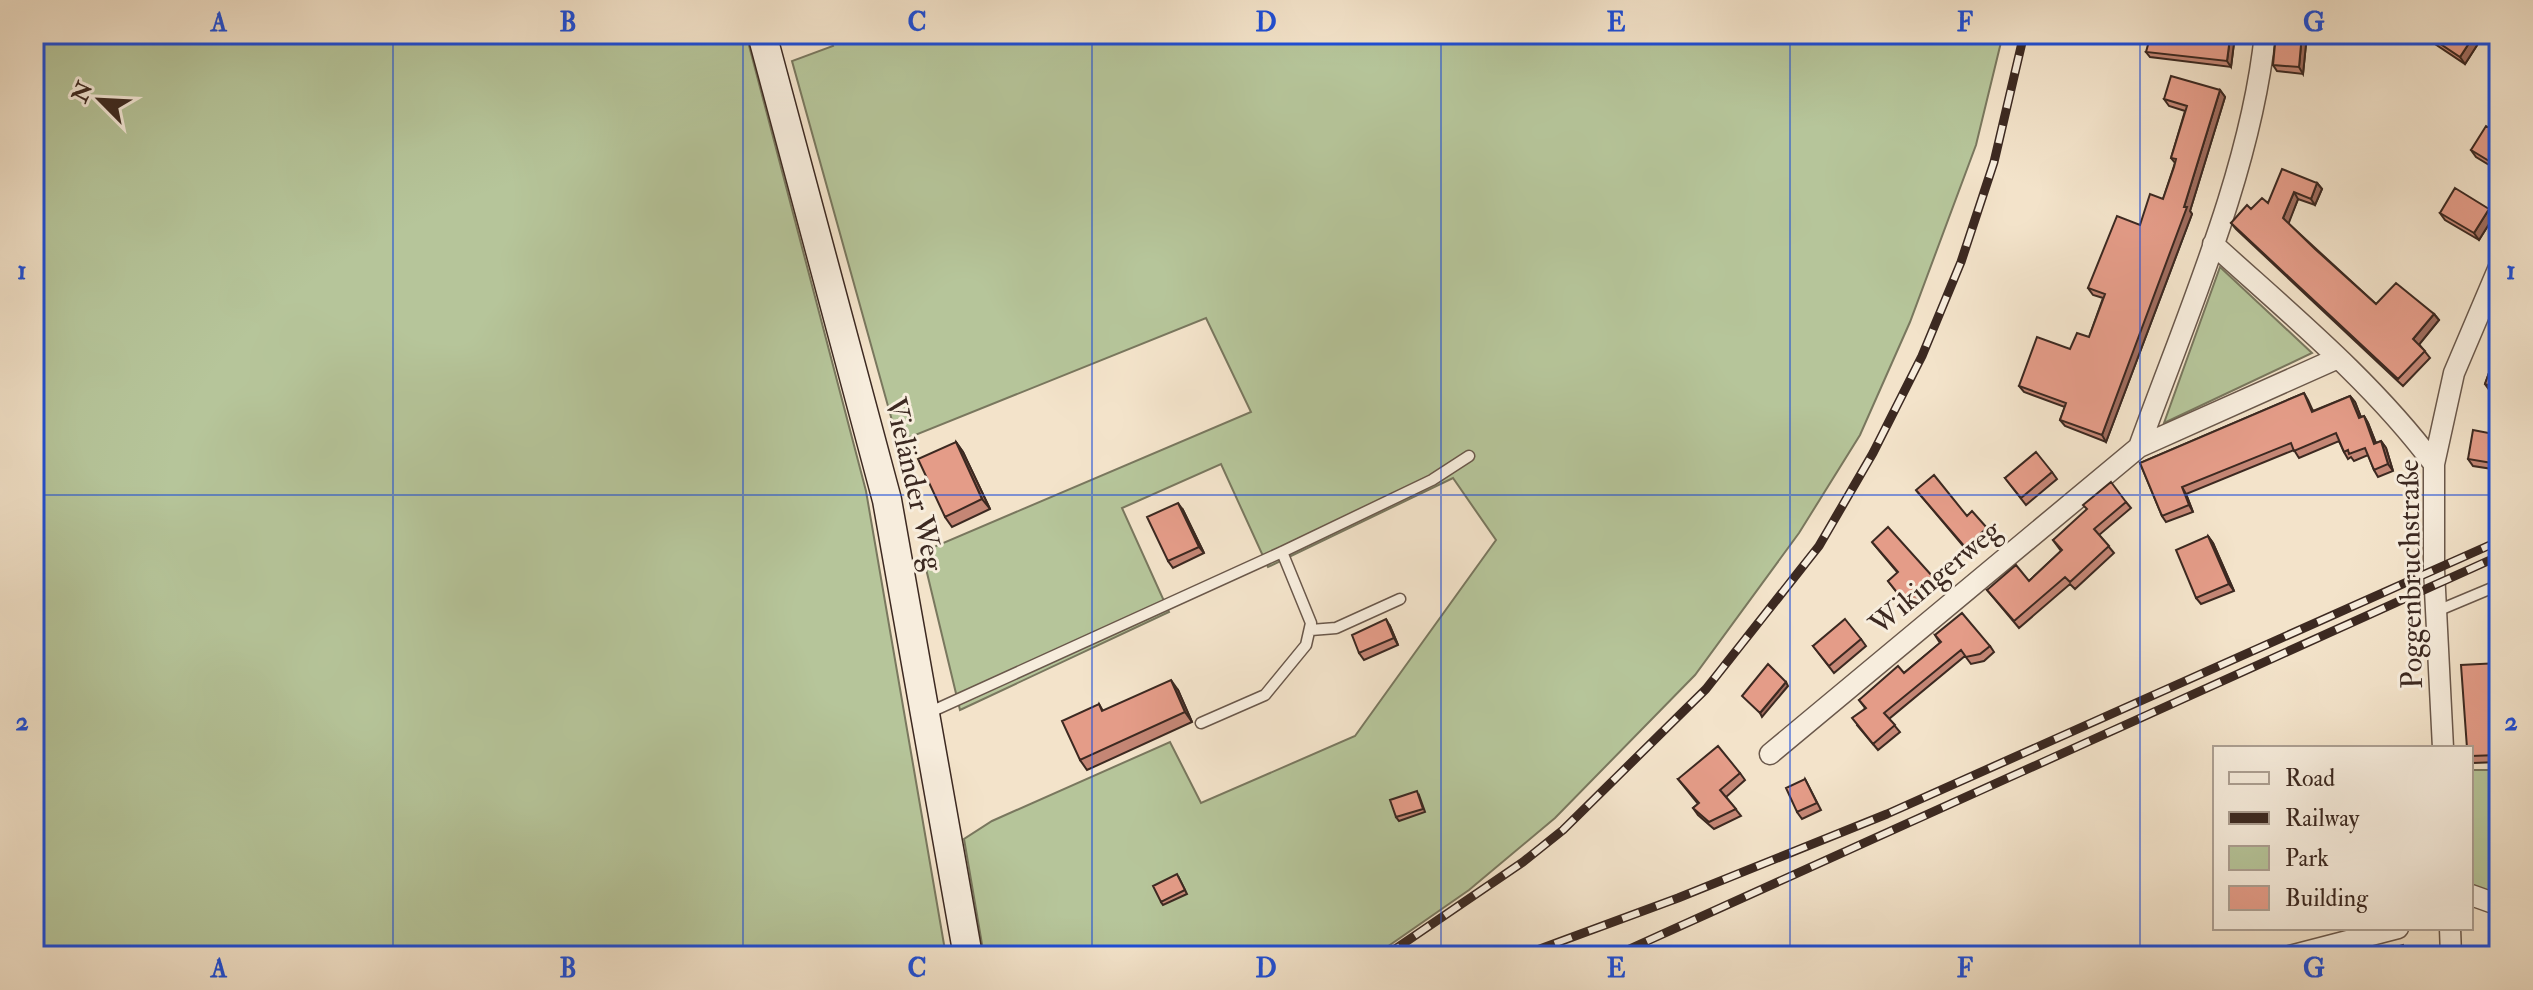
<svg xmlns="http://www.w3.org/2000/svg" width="2533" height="990" font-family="'IM FELL Double Pica',serif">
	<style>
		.green { fill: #b6c59a; stroke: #79775e; stroke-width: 2 }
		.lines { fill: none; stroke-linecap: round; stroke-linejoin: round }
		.lane-casing { stroke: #6a584b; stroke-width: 13 }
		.street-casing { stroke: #6a584b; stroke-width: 23 }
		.secondary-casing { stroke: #3c2921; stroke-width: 31 }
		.lane { stroke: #f7eddd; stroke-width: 10 }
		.street { stroke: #f7eddd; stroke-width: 20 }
		.secondary { stroke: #f7eddd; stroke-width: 28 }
		.rail-casing { stroke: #3c2921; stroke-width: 9 }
		.rail { stroke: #f7eddd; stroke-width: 6; stroke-dasharray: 18; stroke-linecap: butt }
		.wall { fill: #c48675; stroke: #3c2921; stroke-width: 2 }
		.shaded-wall { fill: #a06d5f; stroke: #3c2921; stroke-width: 2 }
		.building { fill: #e49c88; stroke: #3c2921; stroke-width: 2 }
		.grid { fill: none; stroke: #1d4ed8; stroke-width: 2; stroke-opacity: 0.55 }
		.labels { text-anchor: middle; stroke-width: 6; stroke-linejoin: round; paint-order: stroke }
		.street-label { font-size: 30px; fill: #3c2921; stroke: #f7eddd }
		.neatline { fill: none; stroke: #1d4ed8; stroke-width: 3 }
		.grid-label { font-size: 26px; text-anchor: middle; font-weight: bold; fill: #1d4ed8 }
	</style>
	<rect width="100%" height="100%" fill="#f3e3ca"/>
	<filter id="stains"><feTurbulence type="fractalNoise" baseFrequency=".0025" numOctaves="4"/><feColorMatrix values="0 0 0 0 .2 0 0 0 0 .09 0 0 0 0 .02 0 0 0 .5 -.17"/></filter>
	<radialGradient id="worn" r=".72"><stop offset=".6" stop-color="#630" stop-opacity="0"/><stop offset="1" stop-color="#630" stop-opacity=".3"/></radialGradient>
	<path class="green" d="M34,34H746L866,491L946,956H34Z
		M828,34H2003L1976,145L1910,322L1860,435L1799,533L1695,675L1555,818L1469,890L1374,956H984L964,839L992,821L1170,742L1201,803L1355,736L1496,540L1453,478L1268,567L1221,464L1122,508L1169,612L960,710L922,552L1251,412L1206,318L898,442L792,61L833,46Z
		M2220,267L2312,353L2164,423Z
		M2471,770H2499V898L2471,888Z"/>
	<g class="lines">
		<defs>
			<path id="lane" d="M2437,611L2499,585
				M1311,630L1336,628L1400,599
				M926,714L1282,552L1432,480L1469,456
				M1201,723L1265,695L1306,645L1311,623L1282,552"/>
			<path id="street" d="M2213,244C2289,313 2372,381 2434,464
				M2139,447C2186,317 2251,171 2265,34
				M2443,748L2434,570V464L2454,373L2499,267
				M1770,754L2139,447L2338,358
				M2471,895L2499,905
				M2450,928L2451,956
				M2290,956L2398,928"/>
			<path id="secondary" d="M762,34L887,500L968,956"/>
		</defs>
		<use href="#lane" class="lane-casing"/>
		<use href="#street" class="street-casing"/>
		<use href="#secondary" class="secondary-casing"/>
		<use href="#lane" class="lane"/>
		<use href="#street" class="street"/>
		<use href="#secondary" class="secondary"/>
		<defs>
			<path id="rail" d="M1385,956L1523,862L1563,830L1706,689L1819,546L1873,453L1922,356L1961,262L1994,162L2024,34
				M1521,956L1678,898L1887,814L2499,541
				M1614,956L2499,556"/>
		</defs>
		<use href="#rail" class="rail-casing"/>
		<use href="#rail" class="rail"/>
	</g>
	<path class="wall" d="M2276,34H2307L2303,74L2277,71L2273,65Z
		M2432,34H2499V50L2481,39L2465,64L2435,44L2430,37Z
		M2234,43L2231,67L2150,57L2146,52Z
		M2220,90L2225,97L2190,211L2192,214L2106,442L2065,426L2060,420L2065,407L2024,392L2019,386L2089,337L2103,298L2093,295L2088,288L2163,199L2175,163L2171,158L2185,111L2169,106L2164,99Z
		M2499,134V171L2476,157L2471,150Z
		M2317,183L2322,189L2315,205L2298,199L2288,223L2376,304L2434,314L2439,320L2419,344L2430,358L2403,386L2236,229L2231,223L2251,209Z
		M2489,209L2494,216L2479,240L2445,220L2440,213Z
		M2499,345V396L2492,394L2485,384Z
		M2304,393L2308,400L2313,411L2350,396L2355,402L2361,417L2364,416L2368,423L2376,443L2381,441L2386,448L2393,471L2378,477L2374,470L2368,455L2354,461L2351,457L2348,459L2344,452L2339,441L2299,458L2294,450L2186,494L2193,512L2166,522L2162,516L2140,463Z
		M2499,435V470L2473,466L2468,459Z
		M956,442L963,452L990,509L952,527L945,517Z
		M2052,472L2057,479L2026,505L2005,478Z
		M1916,490L1987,528L1992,535L1970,554Z
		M2126,502L2131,508L2099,535L2114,553L2075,589L2070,584L2019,628L1987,590L2029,581L2061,551L2053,540Z
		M1183,510L1204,553L1173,568L1168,561Z
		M2208,536L2213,543L2234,591L2201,604L2196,598Z
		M1872,542L1933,577L1938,584L1909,608L1888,581L1898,573Z
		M1390,626L1398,645L1364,660L1359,653Z
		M1935,635L1990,646L1994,652L1984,661L1971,664L1965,656L1889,719L1900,732L1878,750L1857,725L1865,708L1859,700L1904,673L1940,643Z
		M1861,639L1866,646L1834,673L1813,646Z
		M2499,663V762L2473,763L2471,761V748Z
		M1178,690L1192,722L1087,770L1080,760L1099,704L1103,711Z
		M1740,773L1745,780L1726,797L1741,816L1714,829L1698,815L1693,808L1698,804L1678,779Z
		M1805,779L1821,810L1802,819L1797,812Z
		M1419,795L1425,812L1399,821L1396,817Z
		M1179,878L1187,894L1163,905L1161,902Z"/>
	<path class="shaded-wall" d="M2302,34H2307L2303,74L2299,67Z
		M2475,34H2477L2481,39L2465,64L2460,57Z
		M2230,38L2234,43L2231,67L2227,61Z
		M2220,90L2225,97L2190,211L2192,214L2106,442L2102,435L2184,207Z
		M2317,183L2322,189L2315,205L2311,199Z
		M2294,192L2298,199L2288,225L2283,218Z
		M2489,209L2494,216L2479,240L2474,233Z
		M2434,314L2439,320L2418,346L2413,339Z
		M2350,396L2355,402L2364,425L2359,418Z
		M2364,416L2368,423L2379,451L2374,444Z
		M2381,441L2386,448L2393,471L2388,464Z
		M956,442L963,452L990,509L982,499Z
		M2182,487L2186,494L2193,512L2189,505Z
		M1178,503L1183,510L1204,553L1199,547Z
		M2208,536L2213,543L2234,591L2229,584Z
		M1386,619L1390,626L1398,645L1394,638Z
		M1171,680L1178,690L1192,722L1185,712Z
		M1786,682L1788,686L1762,717L1760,713Z"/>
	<path class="building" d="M2151,34H2202L2230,38L2227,61L2146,52Z
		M2276,34H2302L2299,67L2273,65Z
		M2432,34H2475L2460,57L2430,37Z
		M2479,34H2499V46Z
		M2171,76L2220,90L2184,207H2187L2102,435L2060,420L2066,403L2019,386L2037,337L2070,349L2077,333L2089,337L2105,294L2088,288L2117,216L2140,225L2150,194L2163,199L2174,167L2176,159L2171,158L2187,106L2164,99Z
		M2486,126L2499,134V167L2471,150Z
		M2282,169L2317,183L2311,199L2294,192L2283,218L2315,249L2376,304L2396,283L2434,314L2413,339L2425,351L2398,379L2231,223L2247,205L2251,209L2262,198L2268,203Z
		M2455,188L2489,209L2474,233L2440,213Z
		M2499,345V389L2485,384Z
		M2304,393L2312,412L2350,396L2359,418L2364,416L2374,444L2381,441L2388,464L2374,470L2365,448L2349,454L2348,450L2344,452L2336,433L2294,451L2291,443L2182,487L2189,505L2162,516L2140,463Z
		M2473,430L2499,435L2498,464L2468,459Z
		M956,442L982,499L945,517L918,459Z
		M2036,452L2052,472L2021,498L2005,478Z
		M1934,475L1967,516L1972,511L1987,528L1965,547L1916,490Z
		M2111,482L2126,502L2094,529L2109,546L2070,582L2065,577L2014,621L1987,590L2016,565L2029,581L2062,550L2053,540L2087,509L2083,505Z
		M1178,503L1199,547L1168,561L1147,517Z
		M1888,527L1933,577L1904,601L1888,581L1898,572L1872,542Z
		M2208,536L2229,584L2196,598L2176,550Z
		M1962,613L1990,646L1980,654L1966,657L1961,650L1884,713L1895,725L1873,744L1852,718L1866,708L1859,700L1898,666L1904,673L1941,642L1935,635Z
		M1386,619L1394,638L1359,653L1352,635Z
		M1845,619L1861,639L1829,666L1813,646Z
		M2499,663V755L2471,756V748H2467L2461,665Z
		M1768,664L1786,682L1760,713L1742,696Z
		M1171,680L1185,712L1080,760L1062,721L1099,704L1102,711Z
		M1718,746L1740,773L1720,790L1736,809L1709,822L1693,808L1699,803L1678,779Z
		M1805,779L1817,803L1797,812L1786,788Z
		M1417,791L1423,809L1396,817L1390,800Z
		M1177,874L1185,890L1161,902L1153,886Z
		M2403,945L2406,956H2365Z"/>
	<path class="grid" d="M393,34V956M743,34V956M1092,34V956M1441,34V956M1790,34V956M2140,34V956M34,495H2499"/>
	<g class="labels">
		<g class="street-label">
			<text transform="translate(915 484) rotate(77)" y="10">Vieländer Weg</text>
			<text transform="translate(2410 574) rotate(-91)" y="10">Poggenbruchstraße</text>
			<text transform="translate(1935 577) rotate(-40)" y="10">Wikingerweg</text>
		</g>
	</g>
	<rect width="2533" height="990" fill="none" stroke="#f3e3ca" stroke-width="88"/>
	<rect x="2213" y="746" width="260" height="184" fill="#f7eddd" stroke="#ac9f92" stroke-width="2"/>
	<rect x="2229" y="772" width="40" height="12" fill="#f7eddd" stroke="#ac9f92" stroke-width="2"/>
	<text x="2285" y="786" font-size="24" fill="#3c2921">Road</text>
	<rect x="2229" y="812" width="40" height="12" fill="#3c2921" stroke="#ac9f92" stroke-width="2"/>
	<text x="2285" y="826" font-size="24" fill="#3c2921">Railway</text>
	<rect x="2229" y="846" width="40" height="24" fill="#b6c59a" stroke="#ac9f92" stroke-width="2"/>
	<text x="2285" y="866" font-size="24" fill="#3c2921">Park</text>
	<rect x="2229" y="886" width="40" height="24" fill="#e49c88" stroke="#ac9f92" stroke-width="2"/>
	<text x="2285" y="906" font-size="24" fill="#3c2921">Building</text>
	<g transform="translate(100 100) rotate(294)" stroke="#f7eddd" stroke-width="6" paint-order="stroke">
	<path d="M0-6L14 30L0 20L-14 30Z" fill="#3c2921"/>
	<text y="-12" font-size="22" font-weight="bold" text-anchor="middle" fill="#3c2921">N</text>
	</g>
	<rect x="44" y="44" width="2445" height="902" class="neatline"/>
	<g class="grid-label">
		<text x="219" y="31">A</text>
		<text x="568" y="31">B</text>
		<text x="917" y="31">C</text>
		<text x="1266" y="31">D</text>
		<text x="1616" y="31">E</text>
		<text x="1965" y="31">F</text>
		<text x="2314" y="31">G</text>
		<text x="22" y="279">1</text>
		<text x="2511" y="279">1</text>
		<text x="22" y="730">2</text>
		<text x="2511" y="730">2</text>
		<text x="219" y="977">A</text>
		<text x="568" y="977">B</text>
		<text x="917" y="977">C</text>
		<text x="1266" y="977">D</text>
		<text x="1616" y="977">E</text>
		<text x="1965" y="977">F</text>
		<text x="2314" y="977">G</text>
	</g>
	<rect width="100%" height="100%" filter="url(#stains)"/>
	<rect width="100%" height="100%" fill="url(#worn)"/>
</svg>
